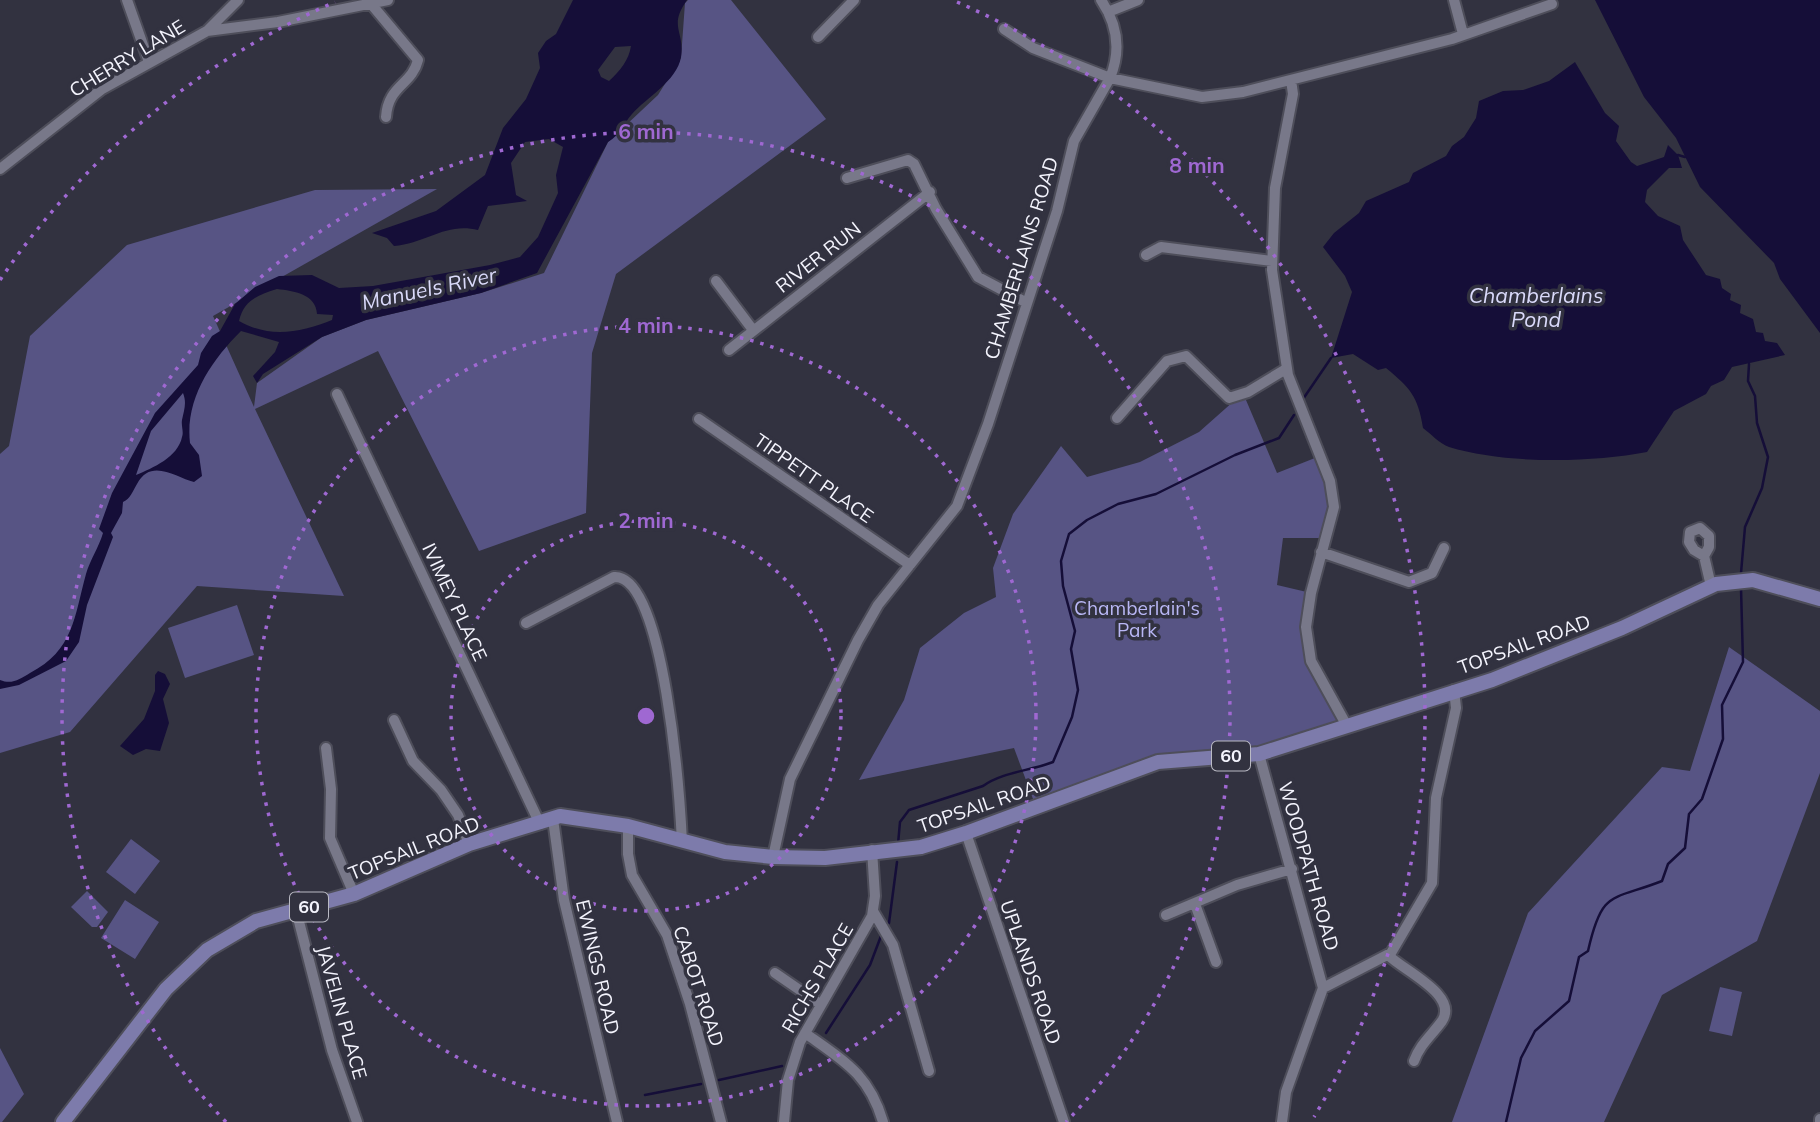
<svg xmlns="http://www.w3.org/2000/svg" width="1820" height="1122" font-family="Mulish,sans-serif">
	<style>
		.green { fill: #575484 }
		.water { fill: #150e38; fill-rule: evenodd }
		.lines { fill: none; stroke-linecap: round; stroke-linejoin: round }
		.stream { stroke: #150e38; stroke-width: 2.5 }
		.minor-casing { stroke: #4e4e5a; stroke-width: 14 }
		.major-casing { stroke: #4e4e5a; stroke-width: 18 }
		.minor { stroke: #787889; stroke-width: 10 }
		.major { stroke: #7d7bab; stroke-width: 14 }
		.ring { fill: none; stroke: #9f68d2; stroke-width: 3.5; stroke-dasharray: 3.5 7 }
		.labels { text-anchor: middle; stroke-width: 7; stroke-linejoin: round; paint-order: stroke }
		.shield { fill: #323240; stroke: #babac4; stroke-width: 2 }
		.shield-label { font-size: 18px; font-weight: bold; fill: #f4f4fd }
		.street-label { font-size: 19px; fill: #f4f4fd; stroke: #323240 }
		.park-label { font-size: 19px; fill: #b9b7f5; stroke: #323240 }
		.water-label { font-size: 21px; font-style: italic; fill: #dadafa; stroke: #323240 }
		.centre { fill: #9f68d2; stroke: #323240; stroke-width: 3.5 }
		.ring-label { font-size: 21px; text-anchor: middle; font-weight: bold; fill: #9f68d2; stroke: #323240; stroke-width: 7; stroke-linejoin: round; paint-order: stroke }
	</style>
	<rect width="100%" height="100%" fill="#323240"/>
	<path class="green" d="M688,0H731L826,119L616,274L592,353L586,513L479,551L378,351L255,409L344,596L197,586L70,732L0,753V454L9,446L30,336L127,245L315,190L437,189L213,316L254,407L257,383L322,337L366,320L481,293L544,273L608,142L658,95L681,58L685,3Z
		M1243,393L1277,473L1320,456L1334,507L1325,538H1283L1277,585L1311,593V661L1347,726L1259,754L1158,762L1036,807L1014,748L859,780L904,700L920,648L964,613L996,597L993,568L1013,514L1061,446L1087,477L1140,462L1199,432Z
		M237,605L254,655L185,678L168,628Z
		M1729,647L1820,711V773L1757,941L1662,995L1604,1122H1452L1528,913L1662,767L1690,771Z
		M131,839L160,861L135,894L106,872Z
		M87,891L108,912L97,927H92L71,907Z
		M125,900L159,922L135,959L101,938Z
		M1720,987L1742,992L1732,1036L1709,1031Z
		M0,1048L24,1094L2,1122H0Z"/>
	<path class="water" d="M573,0H687C668,27 685,31 681,57C677,81 646,98 632,114C623,124 621,134 608,142L537,273L481,293L366,320L322,337L263,374L257,383L253,376L275,352L279,342L241,331C211,361 185,399 190,443L199,455L202,476L194,482C177,478 151,457 137,484C132,492 131,498 123,502L122,513L111,533L113,537L87,605L79,642L66,661L19,685L0,689V680C12,685 20,679 30,673C74,650 74,617 86,574C90,560 99,547 103,533L99,529L112,493L155,413L198,365L201,353L212,336L220,331L235,304L255,287L279,276L312,275L339,288L373,286L490,265L520,257L538,237L558,193L556,175L563,147L549,139L525,142L511,163L516,195L527,201L488,206L478,230C446,222 427,243 394,246L387,238L372,233L436,211L485,175L503,128L526,99L540,68L538,53L546,41L556,34ZM631,46C629,60 620,71 609,81L601,77L598,70L615,47ZM277,289C294,291 316,294 317,314L333,315L332,320C302,332 270,339 239,321C244,300 258,295 277,289ZM183,393C187,403 184,410 182,420C181,426 184,432 182,437C178,457 153,468 136,475L151,431Z
		M1595,0H1820V333L1780,279L1774,263L1700,187L1676,138L1644,97Z
		M1575,62L1605,113L1619,126L1616,141L1631,162L1637,166L1664,157L1668,145L1678,155L1682,168H1669L1647,190L1645,202L1658,216L1680,226L1683,240L1706,275L1720,279L1722,288L1731,294L1730,300L1741,305L1740,313L1753,319L1756,332L1763,333L1765,341L1777,343L1785,355L1732,367L1724,380L1711,386L1706,394L1674,411L1647,452C1589,463 1505,464 1449,447C1440,444 1431,434 1423,428C1418,396 1410,388 1386,368L1378,370L1353,354L1331,358L1352,292L1345,276L1323,247L1334,233L1359,213L1366,201L1409,182L1413,173L1446,156L1452,146L1464,137L1476,118L1479,101L1503,91L1523,90L1549,81Z
		M158,671L165,674L170,684L163,699L169,723L160,751L146,749L133,755L120,746L144,719L155,691V675Z"/>
	<g class="lines">
		<path class="stream" d="M1678,155L1685,157
			M1301,402L1331,358
			M1741,573L1745,527L1762,488L1768,457L1757,423L1755,396L1748,381L1749,364
			M898,844L900,822L909,810L983,786C1002,772 1030,771 1053,762L1072,717L1078,690L1071,649L1075,631L1063,586L1061,561L1069,534L1087,520L1118,504L1156,494L1235,455L1279,438L1294,415
			M889,923L897,862
			M826,1033L870,965L881,936
			M719,1080L782,1066
			M645,1095L701,1084
			M1506,1122L1521,1058L1535,1031L1569,1001L1579,957L1588,951C1602,889 1611,901 1662,881L1668,864L1685,848L1689,814L1702,799L1723,739L1722,705L1743,662L1741,588"/>
		<defs>
			<path id="minor" d="M127,0L149,62
				M1454,0L1463,34
				M372,5L418,60C412,85 388,85 386,117
				M1108,12L1138,0
				M1004,29L1033,48L1110,78C1121,51 1118,25 1101,0
				M207,31L278,22L388,0
				M818,37L854,0
				M1291,80L1293,94L1275,188L1272,270L1288,375L1330,481L1334,507L1311,593L1306,627L1311,661L1347,726
				M0,169L102,89L207,31L238,0
				M847,178L908,160L914,164L936,209L978,277L1027,303
				M1146,255L1161,247L1272,261
				M716,281L753,330
				M729,350L930,192
				M337,394L540,824
				M1117,418L1167,361L1186,356L1229,398L1248,392L1286,369
				M699,419L910,565
				M1321,552L1409,582L1432,573L1444,548
				M1704,556L1709,547V536L1700,528L1690,532L1689,542L1694,550L1704,556L1711,586
				M526,623L614,577C665,573 680,802 682,842
				M394,720L413,761L441,790L458,815L469,844
				M326,748L331,789L330,838L354,894
				M1259,754L1323,988
				M553,819L564,900L617,1122
				M628,826V854L632,875L667,935L690,1004L721,1122
				M966,833L1064,1122
				M773,857L790,779L858,640L878,605L957,506L988,424L1057,211L1074,141L1110,78L1202,97L1243,92L1452,39L1552,4
				M1195,904L1216,962
				M296,910L332,1050L357,1122
				M873,911L893,945L929,1071
				M1166,915L1237,885L1292,869
				M1388,955C1404,971 1459,995 1442,1021C1432,1035 1420,1044 1414,1061
				M775,973L820,1004
				M805,1033C844,1061 869,1074 883,1122
				M784,1122L788,1080L800,1042L872,916L875,896L872,850
				M1282,1122L1286,1092L1323,988L1391,953L1432,883L1436,798L1456,708L1454,690
				M1820,1122V1119"/>
			<path id="major" d="M63,1122L166,989L207,950L256,921L354,894L469,844L560,816L628,826L725,852L773,857L825,858L921,847L966,833L1158,762L1259,754L1492,680L1622,628L1716,584L1753,580L1820,599"/>
		</defs>
		<use href="#minor" class="minor-casing"/>
		<use href="#major" class="major-casing"/>
		<use href="#minor" class="minor"/>
		<use href="#major" class="major"/>
	</g>
	<g class="ring">
		<circle cx="646" cy="716" r="195"/>
		<circle cx="646" cy="716" r="390"/>
		<path d="M226 1122A584 584 0 1 1 1066 1122"/>
		<path d="M0 280A779 779 0 0 1 335 2M957 2A779 779 0 0 1 1314 1117"/>
	</g>
	<g class="labels">
		<g class="shield">
			<rect x="1212" y="741.5" width="38" height="29" rx="5"/>
			<rect x="290" y="892.5" width="38" height="29" rx="5"/>
		</g>
		<g class="shield-label">
			<text x="1231" y="762">60</text>
			<text x="309" y="913">60</text>
		</g>
		<g class="street-label">
			<text transform="translate(127 58) rotate(-31)" y="7">CHERRY LANE</text>
			<text transform="translate(818 257) rotate(-38)" y="7">RIVER RUN</text>
			<text transform="translate(1021 258) rotate(-73)" y="7">CHAMBERLAINS ROAD</text>
			<text transform="translate(814 478) rotate(35)" y="7">TIPPETT PLACE</text>
			<text transform="translate(455 602) rotate(65)" y="7">IVIMEY PLACE</text>
			<text transform="translate(1524 644) rotate(-20)" y="7">TOPSAIL ROAD</text>
			<text transform="translate(984 804) rotate(-19)" y="7">TOPSAIL ROAD</text>
			<text transform="translate(414 848) rotate(-22)" y="7">TOPSAIL ROAD</text>
			<text transform="translate(1309 866) rotate(74)" y="7">WOODPATH ROAD</text>
			<text transform="translate(598 967) rotate(77)" y="7">EWINGS ROAD</text>
			<text transform="translate(1031 972) rotate(71)" y="7">UPLANDS ROAD</text>
			<text transform="translate(817 978) rotate(-60)" y="7">RICHS PLACE</text>
			<text transform="translate(699 986) rotate(72)" y="7">CABOT ROAD</text>
			<text transform="translate(342 1012) rotate(74)" y="7">JAVELIN PLACE</text>
		</g>
		<g class="park-label">
			<text x="1137" y="615">Chamberlain's<tspan x="1137" dy="22">Park</tspan></text>
		</g>
		<g class="water-label">
			<text transform="translate(429 289) rotate(-12)" y="7">Manuels River</text>
			<text x="1536" y="303">Chamberlains<tspan x="1536" dy="24">Pond</tspan></text>
		</g>
	</g>
	<circle cx="646" cy="716" r="10" class="centre"/>
	<g class="ring-label">
		<text x="646" y="139">6 min</text>
		<text x="1197" y="173">8 min</text>
		<text x="646" y="333">4 min</text>
		<text x="646" y="528">2 min</text>
	</g>
</svg>
